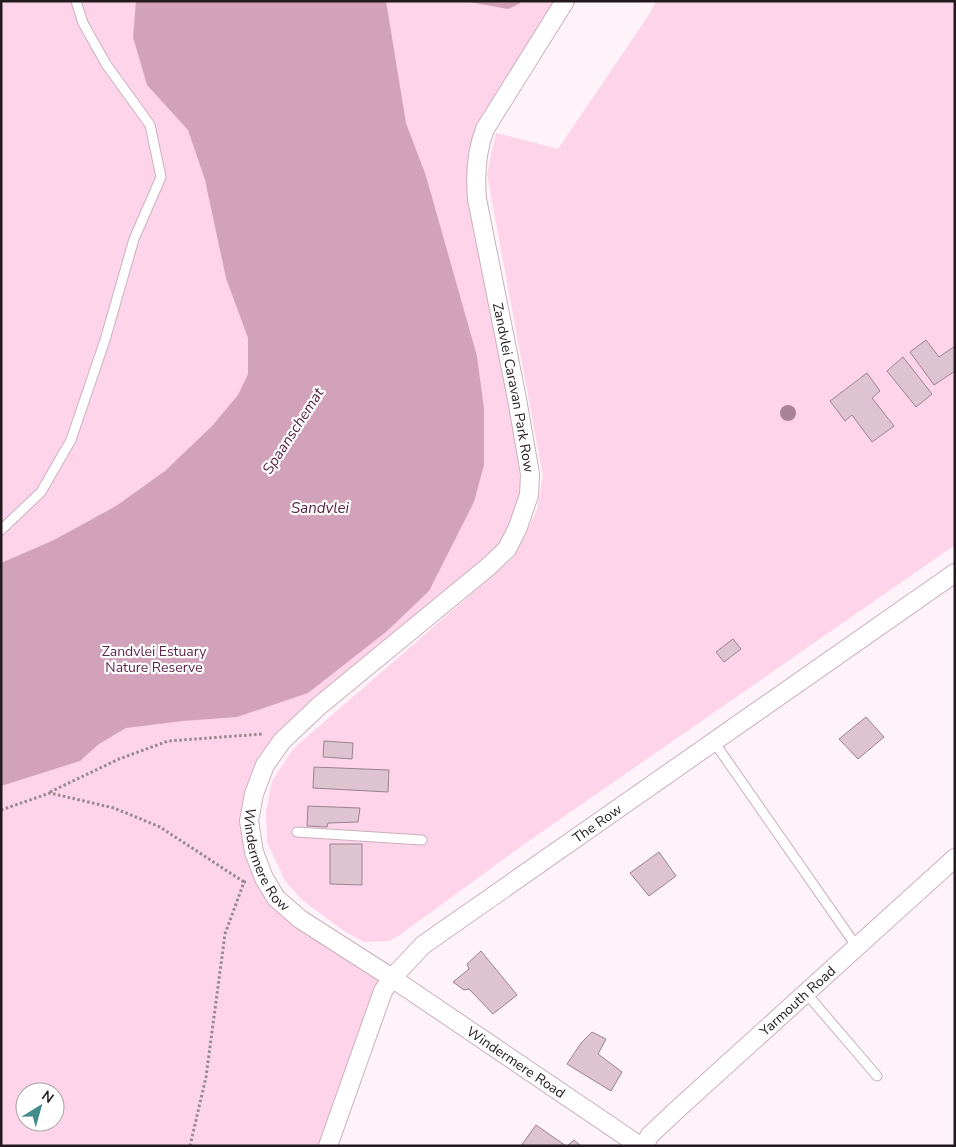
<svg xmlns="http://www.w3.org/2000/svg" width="956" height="1147" font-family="'Nunito Sans',sans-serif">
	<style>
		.green { fill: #fed4ea; fill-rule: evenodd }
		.water { fill: #d2a2bb }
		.building { fill: #dec3d1; stroke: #9b828f }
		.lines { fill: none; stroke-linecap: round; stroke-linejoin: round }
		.service-casing { stroke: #cab0bd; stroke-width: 11 }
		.minor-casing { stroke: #cab0bd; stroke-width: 20 }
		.path { stroke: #948a8f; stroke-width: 3; stroke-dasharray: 2.5 2.5; stroke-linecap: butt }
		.service { stroke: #fff; stroke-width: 9 }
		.minor { stroke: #fff; stroke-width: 18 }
		.tree { fill: #a88398 }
		.labels { text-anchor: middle; stroke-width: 4.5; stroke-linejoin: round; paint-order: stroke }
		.street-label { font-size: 14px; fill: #231a1f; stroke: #fff }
		.park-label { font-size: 14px; fill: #61274a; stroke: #fff }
		.water-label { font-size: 15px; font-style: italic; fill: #541b3e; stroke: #fff }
	</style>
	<rect width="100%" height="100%" fill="#fef3f8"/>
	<path class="green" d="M1,1H559L475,164L529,467L513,534L282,741L249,821L276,898L392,978L328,1146H1ZM25,1092H55V1122H25Z
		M656,1H955V545L523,845L401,934L389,941L364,942L344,931L302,900L285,881L267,842L266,812L272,781L293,749L514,557L537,510L543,476L487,174L496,133L558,149L648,16Z"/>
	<path class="water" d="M136,1H386L406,123L426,176L477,356L484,409V465L474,502L429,591L386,632L308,693L237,717L183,721L126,728L99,744L80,761L1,786V563L54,540L116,506L165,471L212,426L238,395L248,374V338L226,278L205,180L188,130L147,85L133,37Z
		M464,1H521L519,4L508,9Z"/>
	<path class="building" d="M926,340L939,357L955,346V371L934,385L910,352Z
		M903,357L932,394L916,407L887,371Z
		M867,373L880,391L872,398L894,426L872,442L852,415L845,421L830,401Z
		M733,639L741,649L724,662L716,652Z
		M866,717L884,737L858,759L839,739Z
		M324,741L353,743L352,759L323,757Z
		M314,767L389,770L388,792L313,788Z
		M308,806L360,808L358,822L328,823L327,827L307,826Z
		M330,844H362V885L330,884Z
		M659,852L676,876L649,896L630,873Z
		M481,951L517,995L493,1014L469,989L464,990L453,982L469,969L467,964Z
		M592,1032L606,1039L598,1054L622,1072L611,1091L567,1064L581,1043Z
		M536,1125L566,1146H521Z
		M574,1140L581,1146H567Z"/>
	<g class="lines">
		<defs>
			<path id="service" d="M1,530L41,492L71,440L105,340L134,239L161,177L150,125L106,64L83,23L76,1
				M714,742L857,947
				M297,832L422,840
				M806,993L877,1076"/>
			<g id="minor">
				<path id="s1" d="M565,1L485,129C476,152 475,175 477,199L517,399L530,474L529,495L518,527L507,549L488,567L319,706L282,741L265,765L254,794L249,821L254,852L264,878L276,898L300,919L392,978L640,1146"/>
				<path id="s2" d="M328,1146L383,991L392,978L423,945L955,573"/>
				<path id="s3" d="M644,1146L650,1135L681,1106L955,858"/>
			</g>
		</defs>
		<use href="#service" class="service-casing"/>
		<use href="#minor" class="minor-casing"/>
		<path class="path" d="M50,792L119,759L168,741L263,734
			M1,810L50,793L114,808L160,827L244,882
			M190,1146L206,1077L225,934L244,882H246"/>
		<use href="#service" class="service"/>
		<use href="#minor" class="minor"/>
	</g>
	<circle class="tree" cx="788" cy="413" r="8"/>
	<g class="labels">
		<g class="street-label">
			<text dy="5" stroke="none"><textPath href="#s1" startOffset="414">Zandvlei Caravan Park Row</textPath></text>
			<text dy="5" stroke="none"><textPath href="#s2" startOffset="438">The Row</textPath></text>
			<text dy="5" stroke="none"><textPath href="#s1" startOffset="1008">Windermere Row</textPath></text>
			<text dy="5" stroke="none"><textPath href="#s3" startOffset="212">Yarmouth Road</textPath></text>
			<text dy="5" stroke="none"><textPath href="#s1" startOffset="1339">Windermere Road</textPath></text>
		</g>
		<g class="park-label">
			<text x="154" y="656">Zandvlei Estuary<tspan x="154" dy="16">Nature Reserve</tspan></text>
		</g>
		<g class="water-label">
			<text transform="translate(293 431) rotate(-57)" y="5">Spaanschemat</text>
			<text x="320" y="513">Sandvlei</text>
		</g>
	</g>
	<rect width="956" height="1147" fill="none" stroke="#231a1f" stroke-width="5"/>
	<g transform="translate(40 1107) rotate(37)"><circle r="24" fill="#ffffff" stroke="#a7a3a5"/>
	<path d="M0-4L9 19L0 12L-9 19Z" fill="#438b8c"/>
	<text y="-8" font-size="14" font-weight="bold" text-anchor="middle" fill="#231a1f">N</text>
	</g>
</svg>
